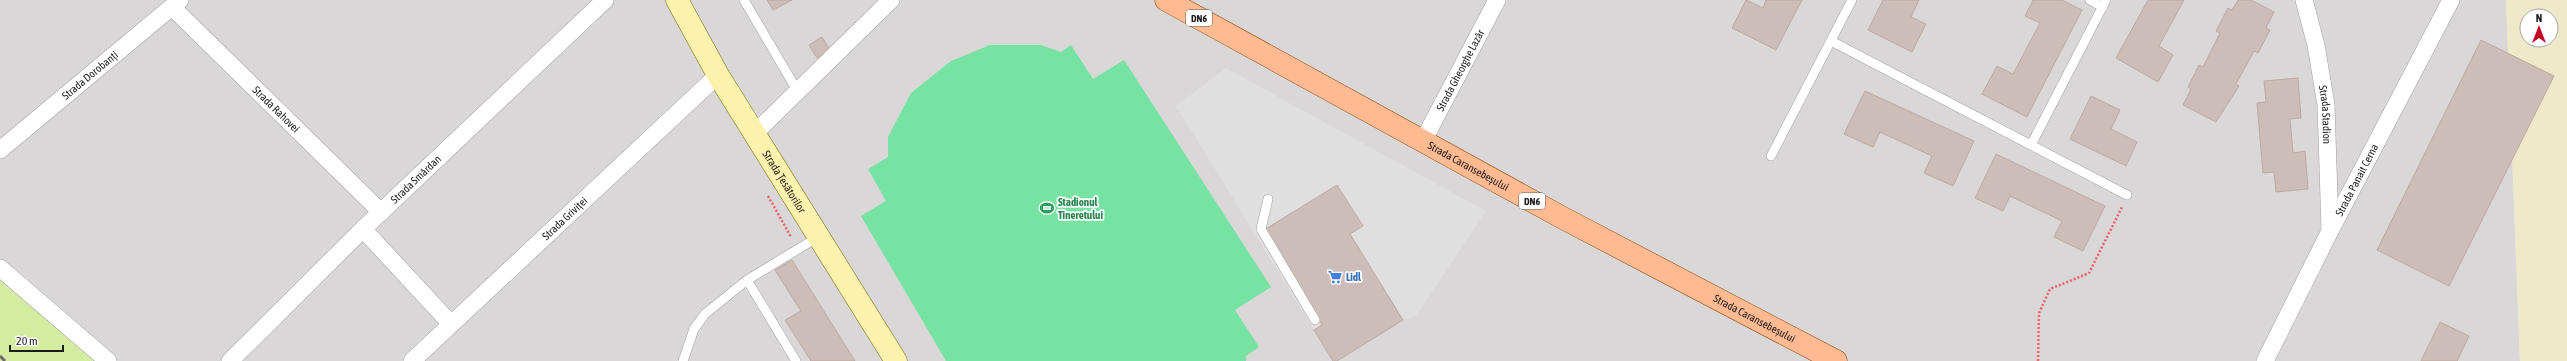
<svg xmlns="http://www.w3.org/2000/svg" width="2567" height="361" font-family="'Asap Condensed',sans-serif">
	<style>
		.residential { fill: #d9d7d8 }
		.farmland { fill: #eee9c8; fill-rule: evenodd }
		.grass { fill: #d4eca0 }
		.pitch { fill: #76e3a3 }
		.parking { fill: #dfdfdf }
		.building { fill: #cdbdb8; stroke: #c0a8a0 }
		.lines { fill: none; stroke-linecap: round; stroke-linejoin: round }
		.lane-casing { stroke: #a2a2a2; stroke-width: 10 }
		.street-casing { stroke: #a2a2a2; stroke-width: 18 }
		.secondary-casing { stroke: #736900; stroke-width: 23 }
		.primary-casing { stroke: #914400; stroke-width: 23 }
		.path { stroke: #ff5e6d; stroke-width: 2.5; stroke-dasharray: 2 2; stroke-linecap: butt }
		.lane { stroke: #fff; stroke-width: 9 }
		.street { stroke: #fff; stroke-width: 17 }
		.secondary { stroke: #fdf2ad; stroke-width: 22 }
		.primary { stroke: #ffba92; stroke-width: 22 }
		.rail { stroke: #696969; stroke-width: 3; stroke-dasharray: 8 8; stroke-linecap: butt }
		.labels { text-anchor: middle; stroke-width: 3.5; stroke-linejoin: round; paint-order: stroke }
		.shield { fill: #fff; stroke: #5f5f5f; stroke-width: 1 }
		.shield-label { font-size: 10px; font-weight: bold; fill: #1b1b1b }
		.street-label { font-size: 11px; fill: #1b1b1b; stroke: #fff }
		.leisure-label { font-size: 11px; font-weight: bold; fill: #27864d; stroke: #fff; text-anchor: start }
		.shop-label { font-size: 11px; font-weight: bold; fill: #366cbe; stroke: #fff; text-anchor: start }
	</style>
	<rect width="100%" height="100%" fill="#ede6df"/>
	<path class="residential" d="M0,0H2506L2520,361H0Z"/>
	<path class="farmland" d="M2506,0H2567V361H2520ZM2527,16H2551V40H2527Z"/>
	<path class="grass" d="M0,280L94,361H0Z"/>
	<path class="pitch" d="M990,45H1041L1061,52L1071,45L1093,79L1124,60L1271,287L1235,310L1259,347L1246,356V361H946L861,216L886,201L868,169L888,157V137L911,93L951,61Z"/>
	<path class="parking" d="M1226,68L1486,211L1416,316L1403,320L1350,234L1363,226L1337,185L1264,230L1322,325L1314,330L1176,106Z"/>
	<path class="building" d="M767,0H792L773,10Z
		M1746,0L1763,8L1766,0H1802L1776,50L1732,28Z
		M1883,0H1919L1911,17L1926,24L1912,52L1868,30Z
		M2033,0H2062L2082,10L2027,117L1982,94L1997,66L2013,74L2040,23L2025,16Z
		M2148,0H2184L2159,46L2173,55L2158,82L2116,58Z
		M2238,0H2251L2274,12L2266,28L2270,30L2258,53L2254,51L2236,84L2239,86L2216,122L2183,105L2191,89L2188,87L2199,65L2203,67L2220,33L2216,31L2228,8L2232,10Z
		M822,37L830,50L817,58L809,45Z
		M2481,40L2554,76L2449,286L2377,250Z
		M2298,78L2301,118L2290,119L2293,153L2305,151L2308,189L2276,192L2274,172L2263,173L2257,103L2266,102L2264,81Z
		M1865,91L1974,141L1953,186L1924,173L1932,156L1880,132L1873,147L1844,134Z
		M2091,96L2120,110L2111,129L2137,142L2126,166L2070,139Z
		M1996,154L2105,206L2083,251L2054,237L2062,221L2010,196L2003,211L1975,198Z
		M1337,185L1363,226L1350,234L1403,320L1337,361H1333L1314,330L1322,325L1264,230Z
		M792,260L855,361H811L785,320L801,311L775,270Z
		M2440,322L2469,336L2457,361H2421Z"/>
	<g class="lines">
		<defs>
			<path id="lane" d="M744,0L798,92
				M2090,0L2103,7
				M1831,41L2127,195
				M2031,145L2106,0
				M1771,156L1852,0
				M1268,199L1261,229L1315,320
				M747,280L796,361
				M683,361L694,329L705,314L747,280L818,237"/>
			<g id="street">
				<path id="s1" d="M2304,0L2316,45L2326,105L2330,229"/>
				<path id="s2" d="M172,7L381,212"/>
				<path d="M754,134L891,0"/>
				<path id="s3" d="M1423,141L1497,0"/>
				<path id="s4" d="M0,150L180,0"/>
				<path d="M363,229L451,324"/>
				<path d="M0,268L108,361"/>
				<path id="s5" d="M230,361L363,229L605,0"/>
				<path id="s6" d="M412,361L718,75"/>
				<path id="s7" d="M2265,361L2330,231L2451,0"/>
			</g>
			<g id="secondary">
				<path id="s8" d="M677,0L718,75L896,361"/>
			</g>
			<g id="primary">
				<path id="s9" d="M1166,0L1563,218L1836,361"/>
			</g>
		</defs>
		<use href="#lane" class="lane-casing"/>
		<use href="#street" class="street-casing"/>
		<use href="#secondary" class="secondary-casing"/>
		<use href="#primary" class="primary-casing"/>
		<path class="path" d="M768,196L791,237
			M2038,361L2039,313L2050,289L2089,273L2122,207"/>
		<use href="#lane" class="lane"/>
		<use href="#street" class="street"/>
		<use href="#secondary" class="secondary"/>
		<use href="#primary" class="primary"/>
		<path class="rail" d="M0,356L5,361"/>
	</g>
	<defs>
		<symbol id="stadium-bare" viewBox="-9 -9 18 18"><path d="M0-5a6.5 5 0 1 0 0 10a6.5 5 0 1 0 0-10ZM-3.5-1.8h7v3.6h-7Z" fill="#2e9e5b" stroke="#fff" stroke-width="2.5" paint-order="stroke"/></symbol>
		<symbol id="supermarket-bare" viewBox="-9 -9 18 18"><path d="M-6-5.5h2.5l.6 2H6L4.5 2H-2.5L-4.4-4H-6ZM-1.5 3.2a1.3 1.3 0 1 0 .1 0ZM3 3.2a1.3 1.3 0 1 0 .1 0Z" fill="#3f7fe0" stroke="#fff" stroke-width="2.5" paint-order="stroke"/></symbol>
	</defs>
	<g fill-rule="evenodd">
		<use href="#stadium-bare" x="1037" y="198" width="20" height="20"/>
		<use href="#supermarket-bare" x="1325" y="267" width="20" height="20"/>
	</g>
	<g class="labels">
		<g class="shield">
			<rect x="1186" y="10" width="26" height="16" rx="3"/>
			<rect x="1519" y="193" width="26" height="16" rx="3"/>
		</g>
		<g class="shield-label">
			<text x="1199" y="22">DN6</text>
			<text x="1532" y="205">DN6</text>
		</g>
		<g class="street-label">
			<text dy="4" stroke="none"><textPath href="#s3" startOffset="80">Strada Gheorghe Lazăr</textPath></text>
			<text dy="4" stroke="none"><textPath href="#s4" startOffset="117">Strada Dorobanți</textPath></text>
			<text dy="4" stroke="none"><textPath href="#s2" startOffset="146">Strada Rahovei</textPath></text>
			<text dy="4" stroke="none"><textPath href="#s1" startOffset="117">Strada Stadion</textPath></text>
			<text dy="4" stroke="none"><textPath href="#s9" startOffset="345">Strada Caransebeșului</textPath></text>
			<text dy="4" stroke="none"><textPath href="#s5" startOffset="260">Strada Smârdan</textPath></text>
			<text dy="4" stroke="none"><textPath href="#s7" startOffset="203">Strada Panait Cerna</textPath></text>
			<text dy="4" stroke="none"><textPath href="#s8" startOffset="211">Strada Țesătorilor</textPath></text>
			<text dy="4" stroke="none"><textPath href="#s6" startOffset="209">Strada Griviței</textPath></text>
			<text dy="4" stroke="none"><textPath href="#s9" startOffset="669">Strada Caransebeșului</textPath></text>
		</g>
		<g class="leisure-label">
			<text x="1058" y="206">Stadionul<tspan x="1058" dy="13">Tineretului</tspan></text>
		</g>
		<g class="shop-label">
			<text x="1346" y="281">Lidl</text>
		</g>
	</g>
	<g transform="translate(2539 28)"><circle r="19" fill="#ffffff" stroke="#a4a4a4"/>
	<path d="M0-3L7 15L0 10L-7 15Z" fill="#c50027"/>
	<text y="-6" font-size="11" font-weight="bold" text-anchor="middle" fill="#1b1b1b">N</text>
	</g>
	<path d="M10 345v6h53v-6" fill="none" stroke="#1b1b1b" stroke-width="2"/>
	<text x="16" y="345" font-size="12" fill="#1b1b1b" stroke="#ffffff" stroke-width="3" paint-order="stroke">20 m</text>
</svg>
